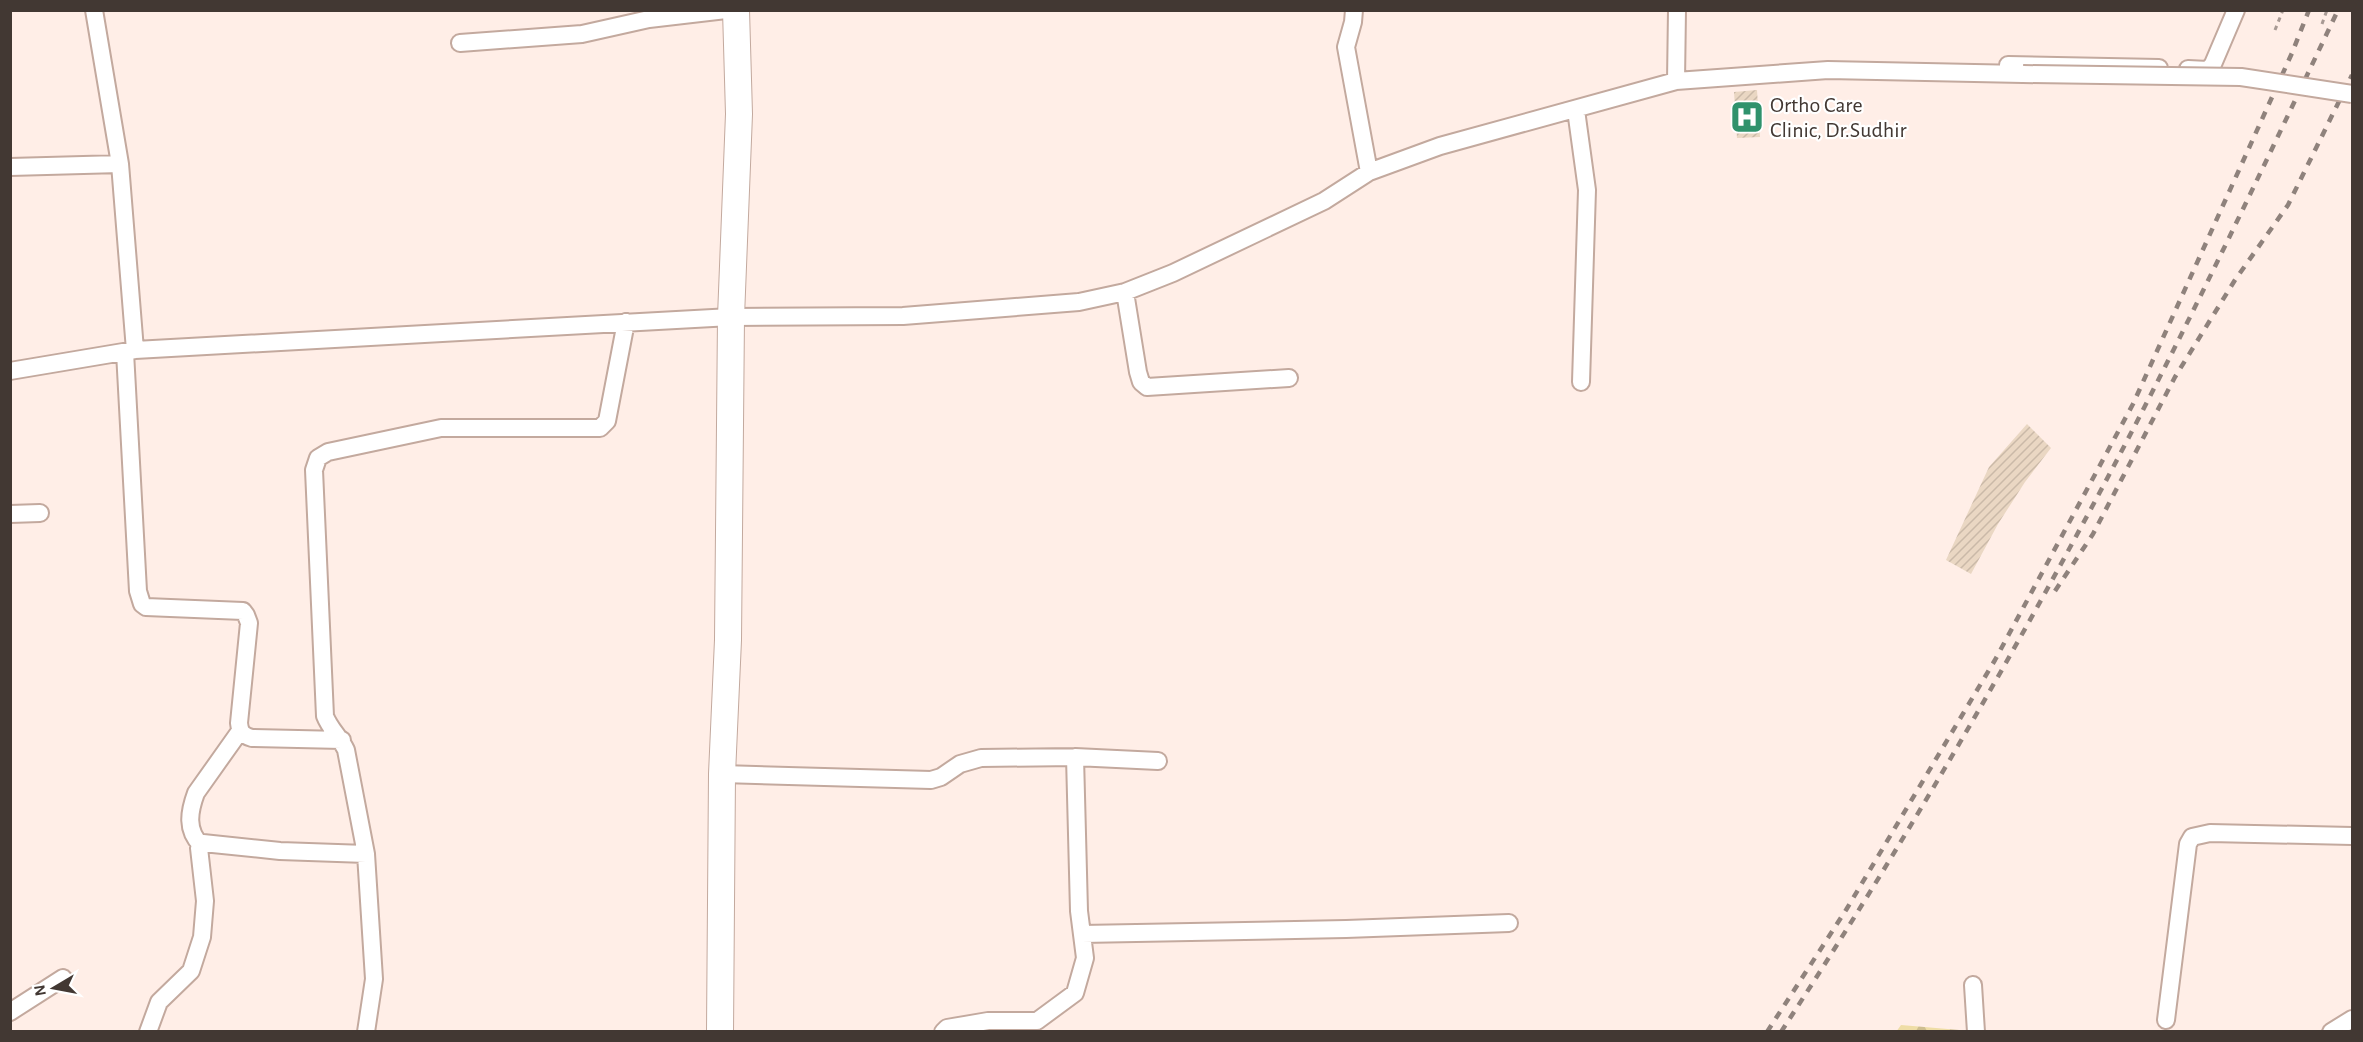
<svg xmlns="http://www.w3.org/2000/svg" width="2363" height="1042" font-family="'Alegreya Sans',sans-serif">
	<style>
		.forest { fill: url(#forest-firs) }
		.building { fill: url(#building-hatch) }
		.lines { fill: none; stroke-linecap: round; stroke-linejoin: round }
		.street-casing { stroke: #c3a99e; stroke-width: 20 }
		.primary-casing { stroke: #c3a99e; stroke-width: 28 }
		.path { stroke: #a89a94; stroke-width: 3; stroke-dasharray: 4.5 4.5; stroke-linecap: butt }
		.street { stroke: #fff; stroke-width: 16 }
		.primary { stroke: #fff; stroke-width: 26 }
		.rail { stroke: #8f827c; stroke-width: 4.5; stroke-dasharray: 8 8; stroke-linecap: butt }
		.street-bridge-casing { stroke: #c3a99e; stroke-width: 20; stroke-linecap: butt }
		.street-bridge { stroke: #fff; stroke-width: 16 }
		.labels { text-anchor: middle; stroke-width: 4.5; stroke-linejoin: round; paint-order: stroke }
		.poi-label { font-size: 22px; fill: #423833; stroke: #fff; text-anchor: start }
	</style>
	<defs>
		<pattern id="forest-firs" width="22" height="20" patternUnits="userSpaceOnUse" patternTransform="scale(1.5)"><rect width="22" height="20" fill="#efdda6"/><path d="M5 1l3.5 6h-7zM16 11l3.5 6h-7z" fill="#cebe8f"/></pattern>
		<pattern id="building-hatch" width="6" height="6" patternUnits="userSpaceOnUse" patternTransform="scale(1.5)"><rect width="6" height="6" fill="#ead7c3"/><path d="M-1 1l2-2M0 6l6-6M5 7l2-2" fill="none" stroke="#cab9a8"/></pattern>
	</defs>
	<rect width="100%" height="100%" fill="#ffeee7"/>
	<path class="forest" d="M1901,1025L1971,1031L1896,1032Z"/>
	<path class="building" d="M1757,90L1760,137L1737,138L1734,92Z
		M2027,424L2051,448L2025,482L1998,524L1971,574L1946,560L1989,467Z"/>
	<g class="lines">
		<defs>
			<path id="street" d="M94,10L120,164L135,350
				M1354,10L1353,22L1346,47L1369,172
				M460,43L582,34L649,19L726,10
				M2008,65L2159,68
				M2188,69L2208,70L2213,64L2236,10
				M1676,81L1677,10
				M1576,110L1587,190L1581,382
				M10,167L120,164
				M1125,292L1138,372L1141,382L1147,387L1289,378
				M125,352L138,591L142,604L146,607L243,611L246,615L249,623L239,723C240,732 242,735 252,738L342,740
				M10,371L135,350L731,317L903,316L1079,302L1125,292L1173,273L1324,201L1369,172L1440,146L1676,81L1828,70L2023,74
				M10,514L40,513
				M722,774L931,780L941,777L960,764L981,758L1075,757L1158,761
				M201,845C186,830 189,812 196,793L240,731
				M1082,934L1346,929L1509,923
				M1973,985L1976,1032
				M10,1012L63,978
				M2166,1020L2188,844L2192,837L2210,833L2352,836
				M148,1032L159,1002L191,971L202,937L205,901L199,848L203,843L280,851L366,854
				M366,1032L374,979L366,854L346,750C340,737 330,729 325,716L314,470L318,458L328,452L441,428H600L607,421L626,322
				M943,1032L947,1028L988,1021H1037L1075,993L1085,958L1079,911L1075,757
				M2331,1032L2352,1019"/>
			<path id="primary" d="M720,1032L722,774L728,640L731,317L739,114L736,10"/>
		</defs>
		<use href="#street" class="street-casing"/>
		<use href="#primary" class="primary-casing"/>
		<path class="path" d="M2322,24L2327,10
			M2275,30L2283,10"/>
		<use href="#street" class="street"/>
		<use href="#primary" class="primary"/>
		<path class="rail" d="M2055,591L2093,534L2175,377L2235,280L2288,205L2352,75
			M1767,1032L1846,910L1995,660L2133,404L2292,53L2309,10
			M1781,1032C1888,868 1987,701 2080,529C2172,360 2255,185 2338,10"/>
		<defs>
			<path id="street-bridge" d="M2023,74L2241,77L2352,94"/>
		</defs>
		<use href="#street-bridge" class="street-bridge-casing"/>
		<use href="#street-bridge" class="street-bridge"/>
	</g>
	<defs>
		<symbol id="hospital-square" viewBox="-11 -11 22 22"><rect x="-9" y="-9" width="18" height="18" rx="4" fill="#2f926c" stroke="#fff"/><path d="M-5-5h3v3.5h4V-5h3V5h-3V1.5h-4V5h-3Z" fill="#fff"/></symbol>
	</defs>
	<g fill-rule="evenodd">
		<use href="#hospital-square" x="1728" y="98" width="38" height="38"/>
	</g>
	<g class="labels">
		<g class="poi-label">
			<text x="1770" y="112">Ortho Care<tspan x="1770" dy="25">Clinic, Dr.Sudhir</tspan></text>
		</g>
	</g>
	<rect width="2363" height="1042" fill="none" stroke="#423833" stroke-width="24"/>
	<g transform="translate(54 988) rotate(260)" stroke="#ffffff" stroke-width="4.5" paint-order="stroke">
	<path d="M0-4.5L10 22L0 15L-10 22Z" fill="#423833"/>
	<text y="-9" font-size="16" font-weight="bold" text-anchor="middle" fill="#423833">N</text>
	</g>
</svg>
